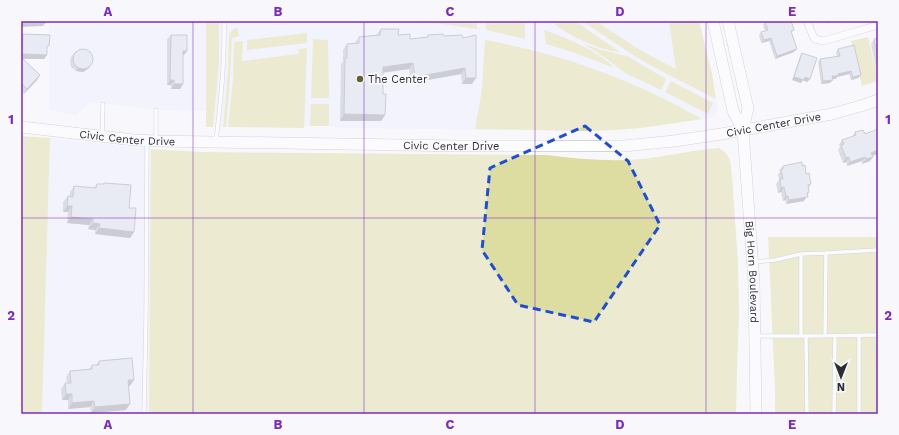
<svg xmlns="http://www.w3.org/2000/svg" width="899" height="435" font-family="'Work Sans',sans-serif">
	<style>
		.built { fill: #ebeefd }
		.green { fill: #dddca1 }
		.lines { fill: none; stroke-linecap: round; stroke-linejoin: round }
		.lane-casing { stroke: #a5a8b9; stroke-width: 4.5 }
		.street-casing { stroke: #a5a8b9; stroke-width: 8 }
		.secondary-casing { stroke: #a5a8b9; stroke-width: 12 }
		.lane { stroke: #fff; stroke-width: 3.5 }
		.street { stroke: #fff; stroke-width: 7 }
		.secondary { stroke: #fff; stroke-width: 11 }
		.wall { fill: #b8bbc9 }
		.shaded-wall { fill: #9698a4 }
		.building { fill: #d6d9ea; stroke: #9698a4 }
		.marked { fill: none; stroke: #1d4ed8; stroke-width: 3; stroke-dasharray: 8 5; stroke-linejoin: round }
		.grid { fill: none; stroke: #7b2cbf; stroke-width: 1; stroke-opacity: 0.55 }
		.poi-dot { fill: #62602d; stroke: #f8f8fc; stroke-width: 1.5 }
		.labels { text-anchor: middle; stroke-width: 4; stroke-linejoin: round; paint-order: stroke }
		.poi-label { font-size: 11px; fill: #2c2d34; stroke: #f8f8fc; text-anchor: start }
		.street-label { font-size: 11px; fill: #2c2d34; stroke: #f8f8fc }
		.neatline { fill: none; stroke: #7b2cbf; stroke-width: 1.5 }
		.grid-label { font-size: 13px; text-anchor: middle; font-weight: bold; fill: #7b2cbf }
	</style>
	<rect width="100%" height="100%" fill="#f8f8fc"/>
	<path class="built" d="M49,21H699L712,74L718,112L715,116L710,118L641,128L614,130L587,131L336,128L335,126H304V128L206,127V111L156,110L91,102L76,115L49,110Z
		M50,138L151,149L150,414H42Z"/>
	<path class="green" d="M206,21H219V63L213,127H206Z
		M416,21H477V29L442,24L416,22Z
		M486,21H498L503,22V21H520L525,23V39L486,30Z
		M559,21H575L620,52C598,50 573,37 555,25Z
		M582,21H596L640,50L676,69L669,21H699L712,74L716,99L667,74L636,57Z
		M237,27L239,36L232,38C231,68 229,97 226,127H223L228,72L229,37L231,31Z
		M544,30C568,38 597,51 615,68L575,53L546,44Z
		M307,33V43L247,50V40Z
		M868,37L878,77V81L862,86L851,41Z
		M313,39L328,40L329,98H311Z
		M485,40C547,51 608,71 664,99C677,105 689,112 702,119L641,128L614,130L587,131L475,129L482,89Z
		M243,41L242,61L298,54L299,49L307,48L304,128L228,127L233,80L234,42Z
		M584,44L602,50L627,56L666,79L661,90L625,73L607,59Z
		M671,81L713,103L708,114L665,92Z
		M311,104H329V126H310Z
		M21,136L50,138L42,414H21Z
		M719,148L726,153L730,160L732,175L738,263L739,313L737,371L736,414H149L151,149L203,152L547,155C578,159 611,162 642,159C668,156 693,150 719,148Z
		M768,237H878V414H775V389Z"/>
	<g class="lines">
		<defs>
			<path id="lane" d="M156,110V139
				M102,135L103,104
				M216,140C221,101 225,61 224,21
				M826,253L878,250
				M753,262L775,260L801,254
				M756,336H806L807,414
				M801,336V254L826,253L825,336
				M806,336L878,335
				M859,336V414
				M144,414L146,316L147,143
				M834,414L835,336"/>
			<path id="street" d="M807,21L813,36L815,39L823,41L834,38L878,25"/>
			<g id="secondary">
				<path d="M713,21L733,111L743,130"/>
				<path id="s1" d="M728,21L748,108L743,130L754,283L756,414"/>
				<path id="s2" d="M21,127L134,140L156,141L461,146H624L674,141L721,134L832,114L864,105L878,100"/>
			</g>
		</defs>
		<use href="#lane" class="lane-casing"/>
		<use href="#street" class="street-casing"/>
		<use href="#secondary" class="secondary-casing"/>
		<use href="#lane" class="lane"/>
		<use href="#street" class="street"/>
		<use href="#secondary" class="secondary"/>
	</g>
	<path class="wall" d="M763,21H791L794,30L791,33L794,52L775,59L769,41L761,43L759,35L761,32L765,31L763,25L764,23Z
		M381,29L398,35L410,39L426,38L428,35L444,36L462,35L472,84H462L461,74L411,83L409,69L383,73V94L385,115L381,121H340L341,64L343,62V50L347,44L355,43L359,37L376,35Z
		M23,34L47,49V55L44,59H22L40,75L37,80L24,94L21,91V59H22H21V37Z
		M171,35L184,55H183V84L180,89H171V85H167V39Z
		M878,38V68H876L871,44L874,39Z
		M838,49L861,75L858,78L851,80L849,74L837,77L836,79H832L830,83L821,84L818,62L820,59L837,57L836,52Z
		M76,51L89,68L83,72L76,71L71,67L70,60L71,57Z
		M802,53L810,79L807,82L803,80L801,83L792,80L800,56Z
		M878,125V154L872,156L870,161L862,164V161L847,166L846,162L843,163L838,150L840,147L839,145L842,140L852,137L855,132L865,134L876,130V128Z
		M783,166H802L811,184L809,188V192L804,201L786,204L785,200L783,201L781,192L778,193L776,184L779,180L778,174L780,172L779,170Z
		M104,183L129,208L134,232L130,238L95,234V230L88,229L89,225L67,223L68,212H63V202L68,196H70V192L74,186L94,188L97,184H103Z
		M99,361L130,386H128L126,410L91,413L90,407L68,409V400H62L61,389L65,383H67L66,377L70,371L89,370L92,365H96Z"/>
	<path class="shaded-wall" d="M47,21L43,26L21,27V22Z
		M828,21H834L827,23Z
		M771,38L769,41L761,43L764,40Z
		M797,49L794,52L775,59L777,56Z
		M183,51H187L184,55H180Z
		M22,54L47,55L44,59H21V56Z
		M413,63L409,69L379,73L383,67Z
		M91,65L89,68L83,72L76,71L78,68Z
		M465,68L461,74L411,83L415,77Z
		M851,71L849,74L837,77L836,79H830L832,76L838,74Z
		M40,75L37,80L24,94L27,89Z
		M861,75L858,78L851,80L853,77Z
		M794,77H805L810,79L807,82L803,80L801,83L792,80Z
		M466,78H476L472,84H462Z
		M170,80H174L171,85H167Z
		M833,80L830,83L821,84L823,81Z
		M174,84H183L180,89H171Z
		M344,114L385,115L381,121H340Z
		M878,150V154L868,157L871,153Z
		M849,157L846,162L843,163L846,158Z
		M865,157L862,161L847,166L850,162Z
		M873,157L870,161L862,164L866,159Z
		M784,187L781,192L778,193L781,188Z
		M809,192L804,201L786,204L789,200Z
		M786,196H788L785,200L783,201Z
		M67,206H72L68,212H63Z
		M71,217L93,219L89,225L67,223Z
		M93,223L100,224L95,230L88,229Z
		M99,228L134,232L130,238L95,234Z
		M128,380H134L130,386H124Z
		M66,394H72L68,400H62Z
		M94,401L90,407L68,409L72,403Z
		M130,404L126,410L91,413L95,407Z"/>
	<path class="building" d="M21,21H47L21,22Z
		M766,21H791L794,30L791,31L797,49L777,56L771,38L764,40L761,32L768,30L765,22H767Z
		M381,29H399L398,35L410,34V39L428,37V35L443,34L444,36L462,35L463,38L476,35V78H466L465,68L415,77L413,63L383,67V94H386L385,115L344,114L345,58H347V44L359,43V37L380,35Z
		M23,34L50,35L49,46H47V55L22,54Z
		M171,35H187V51H183V84H174V80H170Z
		M878,38V57L874,39Z
		M854,45L861,75L853,77L851,71L838,74V76H832L833,80L823,81L820,59L840,56L838,49Z
		M73 59a10 10 0 1 1 20 0a10 10 0 1 1-20 0Z
		M802,53L817,58L810,79L805,77L804,80L794,77Z
		M22,58L40,75L27,89L21,83V59Z
		M878,129V150L871,153L873,157L866,159L865,157L850,162L849,157L846,158L841,145L844,144L842,140L856,135L855,132L863,130L865,134Z
		M802,162V166L805,165L806,174L809,173L811,184L808,185L809,192L807,193L808,197L789,200L788,196H786L784,187L781,188L780,179H783L781,170L783,169V166Z
		M104,183L131,185L129,208H136L134,232L99,228L100,224L93,223V219L71,217L72,206H67L68,196L73,197L74,186L96,188L97,184H104Z
		M132,358L134,380H128L130,404L95,407L94,401L72,403V394H66L65,383H71L70,371L92,369V365H99V361Z"/>
	<path d="M0 0H899V435H0ZM585,126L628,161L660,225L594,322L518,305L482,250L490,168Z" fill="#f8f8fc" fill-opacity=".55" fill-rule="evenodd"/>
	<path class="marked" d="M585,126L628,161L660,225L594,322L518,305L482,250L490,168Z"/>
	<path class="grid" d="M193,21V414M364,21V414M535,21V414M706,21V414M21,218H878"/>
	<circle class="poi-dot" cx="360" cy="79" r="4"/>
	<g class="labels">
		<g class="poi-label">
			<text x="368" y="83">The Center</text>
		</g>
		<g class="street-label">
			<text dy="4" stroke="none"><textPath href="#s2" startOffset="755">Civic Center Drive</textPath></text>
			<text dy="4" stroke="none"><textPath href="#s2" startOffset="107">Civic Center Drive</textPath></text>
			<text dy="4" stroke="none"><textPath href="#s2" startOffset="431">Civic Center Drive</textPath></text>
			<text dy="4" stroke="none"><textPath href="#s1" startOffset="254">Big Horn Boulevard</textPath></text>
		</g>
	</g>
	<rect width="899" height="435" fill="none" stroke="#f8f8fc" stroke-width="44"/>
	<g transform="translate(841 377) rotate(180)" stroke="#f8f8fc" stroke-width="3" paint-order="stroke">
	<path d="M0-3L7 15L0 10L-7 15Z" fill="#2c2d34"/>
	<text y="-6" font-size="11" font-weight="bold" text-anchor="middle" fill="#2c2d34">N</text>
	</g>
	<rect x="22" y="22" width="855" height="391" class="neatline"/>
	<g class="grid-label">
		<text x="108" y="16">A</text>
		<text x="278" y="16">B</text>
		<text x="450" y="16">C</text>
		<text x="620" y="16">D</text>
		<text x="792" y="16">E</text>
		<text x="11" y="124">1</text>
		<text x="888" y="124">1</text>
		<text x="11" y="320">2</text>
		<text x="888" y="320">2</text>
		<text x="108" y="429">A</text>
		<text x="278" y="429">B</text>
		<text x="450" y="429">C</text>
		<text x="620" y="429">D</text>
		<text x="792" y="429">E</text>
	</g>
</svg>
